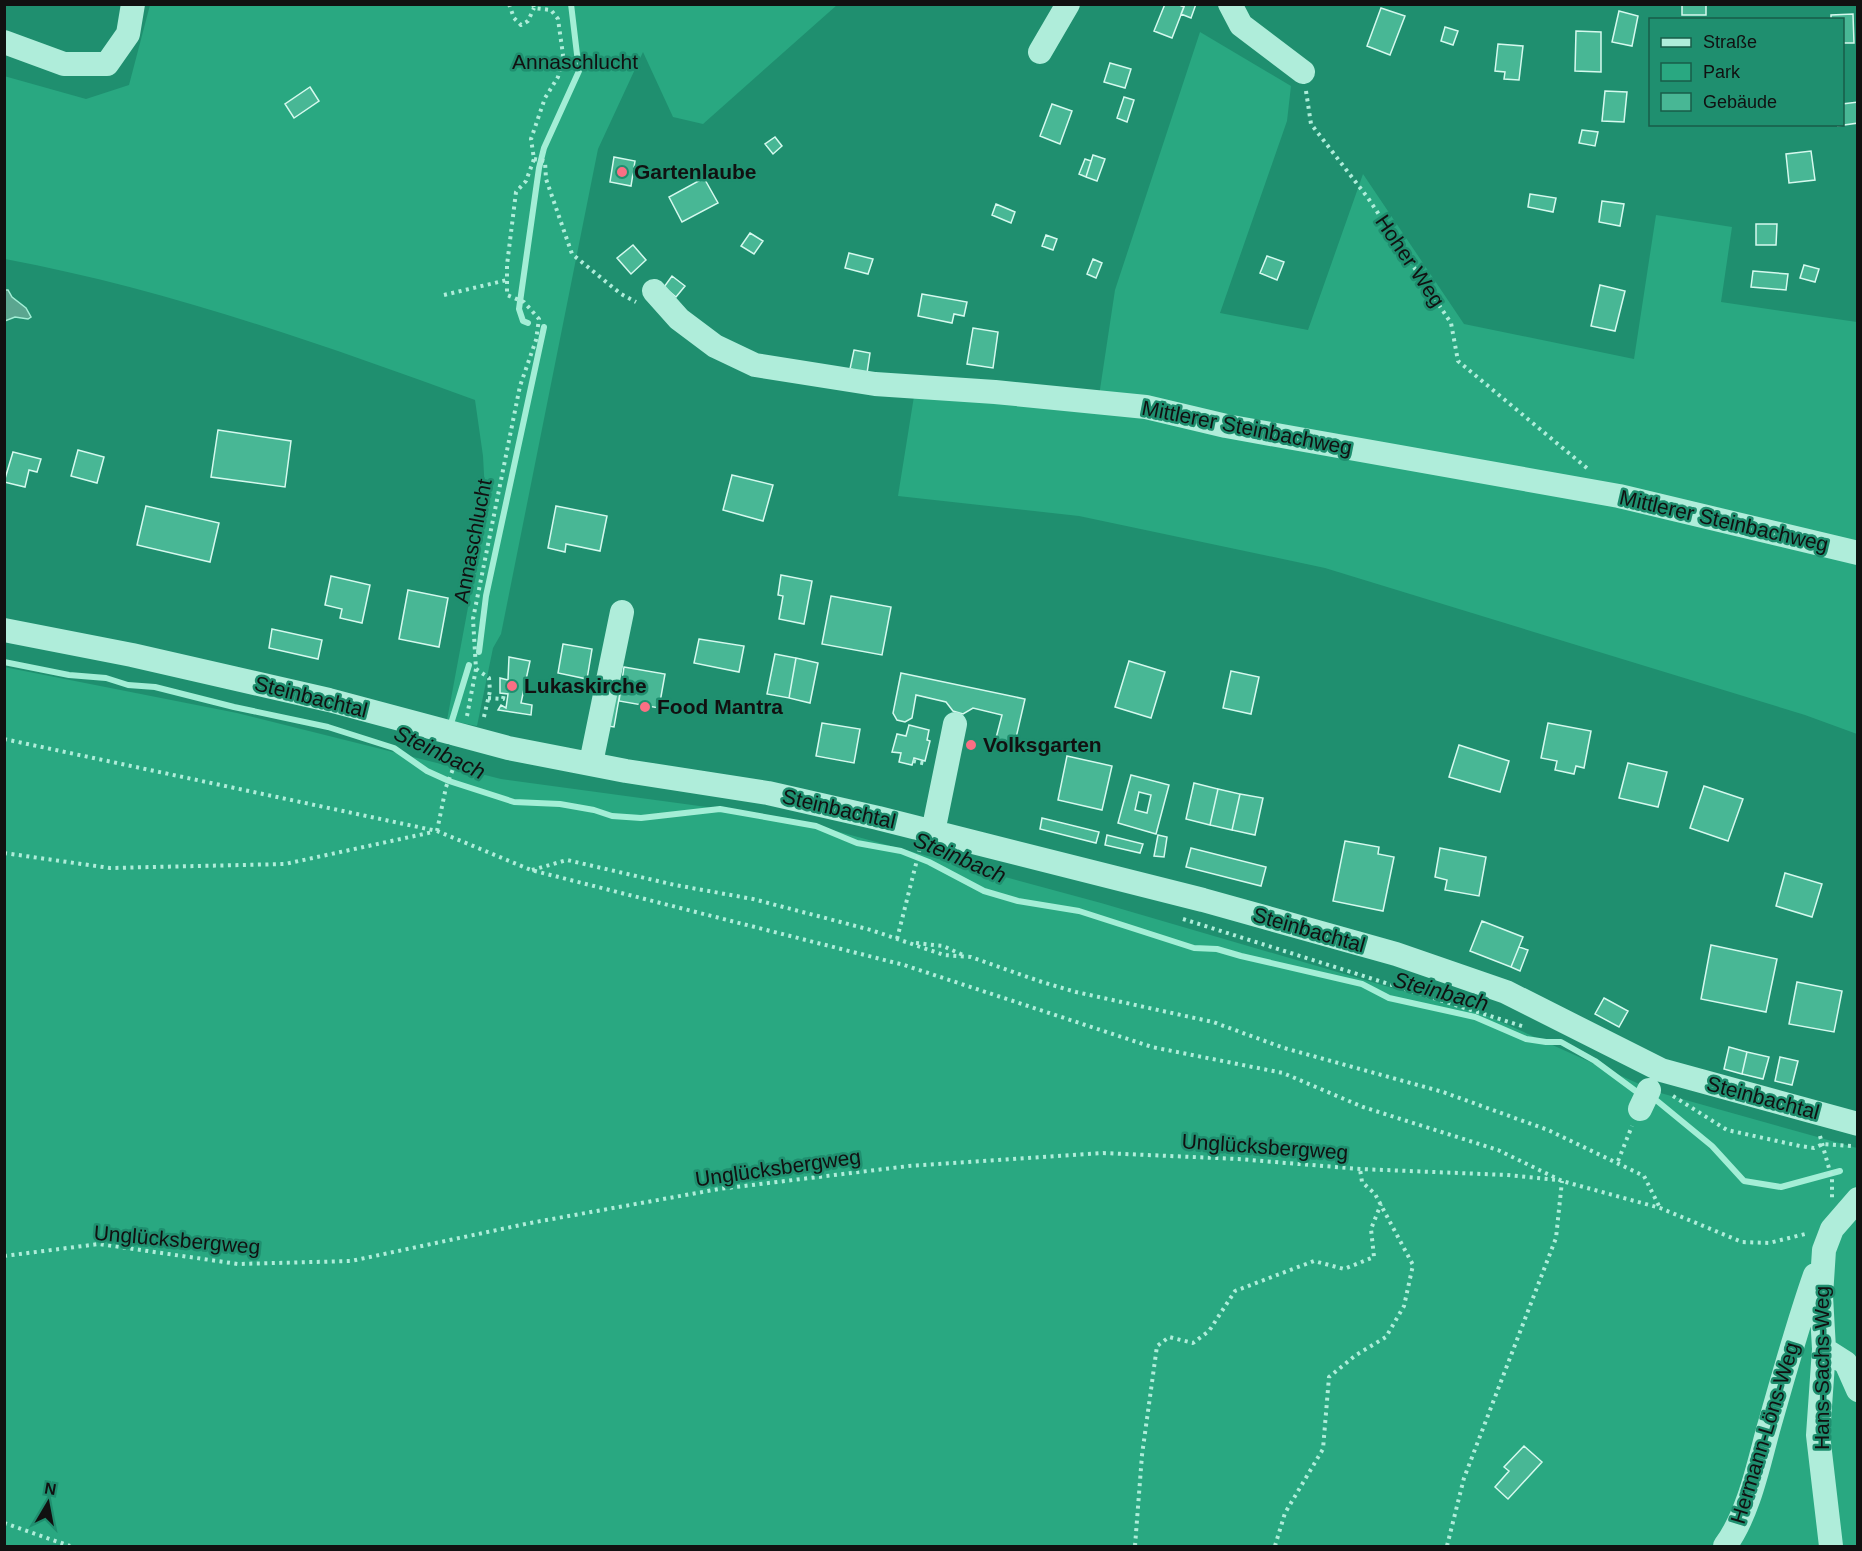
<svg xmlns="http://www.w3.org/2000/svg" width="1862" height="1551" font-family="Helvetica,sans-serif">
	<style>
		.green { fill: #29a881 }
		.water { fill: #5ba690; stroke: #a3eed6; stroke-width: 1.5 }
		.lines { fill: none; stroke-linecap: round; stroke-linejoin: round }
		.stream { stroke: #a3eed6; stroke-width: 6 }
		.building { fill: #48b795; stroke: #d5f9ee; stroke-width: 1.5; fill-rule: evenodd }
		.path { stroke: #afedda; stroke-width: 4; stroke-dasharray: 3 4.5; stroke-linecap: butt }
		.minor { stroke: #afedda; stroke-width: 24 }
		.poi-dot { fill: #fa6f84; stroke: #1f8f6f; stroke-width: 2 }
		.labels { text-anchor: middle; stroke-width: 5; stroke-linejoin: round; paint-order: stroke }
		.park-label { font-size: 21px; fill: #111; stroke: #1f8f6f }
		.poi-label { font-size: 21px; font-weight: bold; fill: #111; stroke: #1f8f6f; text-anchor: start }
		.street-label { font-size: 21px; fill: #111; stroke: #1f8f6f }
		.water-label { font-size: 22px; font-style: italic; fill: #111; stroke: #1f8f6f }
	</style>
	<rect width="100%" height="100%" fill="#1f8f6f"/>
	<path class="green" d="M150,5H837L703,124L673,117L643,52L598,149L501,634L493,648L477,726L447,720L486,511L483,456L475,400C321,344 166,289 5,259L4,76L86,99L129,85Z
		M1200,32L1291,86L1287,121L1220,313L1308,330L1363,174L1464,324L1634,359L1656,215L1732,227L1721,302L1857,322V734L1805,715L1325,568L1079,516L898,496L915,390L1099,396L1115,290Z
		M4,667L237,713L501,779L788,818L1101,903L1488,1016L1657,1092L1857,1148V1546H5Z"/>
	<path class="water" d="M5,290H8L12,297L26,308L31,317L28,319L15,317L5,321Z"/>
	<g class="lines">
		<path class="stream" d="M528,323L523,321L519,309L539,168L544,148L579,71L571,4
			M479,652L486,596L544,327
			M4,662L69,675L106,678L128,685L155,687L234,707L328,727L394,748L427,771L449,781L514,802L560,804L594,810L612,816L641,818L720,809L816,826L857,843L901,851L929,862L984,891L1018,901L1079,911L1194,948L1217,949L1241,956L1362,984L1389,998L1475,1017L1526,1039L1546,1042H1561L1595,1061L1641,1095
			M450,727L469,665
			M1650,1098L1656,1100L1712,1146L1744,1181L1781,1187L1840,1171"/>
	</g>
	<path class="building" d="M1165,4H1177L1184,7L1172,38L1154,31Z
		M1185,4H1196L1191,18L1181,14Z
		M1682,4H1706V15H1682Z
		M1381,8L1405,16L1390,55L1367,46Z
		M1619,11L1638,16L1632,46L1612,42Z
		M1853,14L1854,43H1842V20H1831V15Z
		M1445,27L1458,31L1453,45L1441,41Z
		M1576,31L1601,32V72L1575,71Z
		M1498,44L1523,46L1519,80L1504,79L1505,72L1495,71Z
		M1110,63L1131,69L1125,88L1104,82Z
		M310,87L319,101L294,118L285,104Z
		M1605,91L1627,92L1624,122L1602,121Z
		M1124,97L1134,100L1127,122L1117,118Z
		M1858,102V123L1837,126L1842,124V104Z
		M1052,104L1072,111L1060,144L1040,136Z
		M1582,130L1598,132L1595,146L1579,143Z
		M775,137L782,146L773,154L765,144Z
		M1811,151L1815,180L1789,183L1786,154Z
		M1093,155L1105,159L1097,181L1086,177Z
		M614,157L635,161L631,186L610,182Z
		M1085,159L1091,161L1086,177L1079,174Z
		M704,178L718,203L682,222L669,197Z
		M1530,194L1556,198L1553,212L1528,207Z
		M1602,201L1624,204L1620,226L1599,222Z
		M996,204L1015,212L1011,223L992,215Z
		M1756,224H1777L1776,245H1756Z
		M750,233L763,241L754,254L741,246Z
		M1046,235L1057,239L1053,250L1042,246Z
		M633,245L646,260L631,274L617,258Z
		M849,253L873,259L868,274L845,268Z
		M1267,256L1284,262L1277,280L1260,273Z
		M1093,259L1102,263L1096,278L1087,274Z
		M1804,265L1819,269L1815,282L1800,278Z
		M1753,271L1788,274L1786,290L1751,287Z
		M672,276L685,286L676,297L664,287Z
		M1600,285L1625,291L1615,331L1591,326Z
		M922,294L967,302L964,316L954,314L952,323L918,316Z
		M973,328L998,332L993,368L967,364Z
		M854,350L870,353L867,373L850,369Z
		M218,430L291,441L285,487L211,477Z
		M78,450L104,457L97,483L71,476Z
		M13,452L41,459L37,472L29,470L25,487L4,482Z
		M732,475L773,485L763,521L723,510Z
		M146,506L219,523L210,562L137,545Z
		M556,506L607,516L600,551L566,544L565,552L548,548Z
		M781,575L812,581L804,624L779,619L783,596L778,595Z
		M331,576L370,585L362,623L340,618L342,609L325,605Z
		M408,590L448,598L439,647L399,639Z
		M831,596L891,607L882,655L822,644Z
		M272,629L322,640L318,659L269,648Z
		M699,639L744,646L739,672L694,663Z
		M563,644L592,649L587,679L558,673Z
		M775,654L796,658L789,698L767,694Z
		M509,657L530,661L521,703L532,705L531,715L498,710L501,705L506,708L508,694L500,693V678L508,680Z
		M796,658L818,663L810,703L789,698Z
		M1129,661L1165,672L1151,718L1115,707Z
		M624,667L665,674L659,708L619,701Z
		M1231,671L1259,677L1251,714L1223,708Z
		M901,673L1025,699L1015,742L1008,747L1000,745L996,738L1002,715L973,708L963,714L953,711L946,702L916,695L912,718L905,722L897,720L893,713Z
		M607,692L620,693L614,727L602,725Z
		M822,723L860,729L854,763L816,756Z
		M1548,723L1591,731L1584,768L1576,766L1574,774L1555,770L1557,761L1541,758Z
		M909,725L929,730L927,740L930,741L925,761L914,758L912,765L899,762L901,753L892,752L897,734L906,736Z
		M1459,745L1509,761L1500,792L1449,777Z
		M1067,756L1112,766L1102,810L1058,800Z
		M1628,763L1667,772L1658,807L1619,798Z
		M1131,775L1169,785L1156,834L1118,823ZM1139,792L1151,795L1147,813L1135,810Z
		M1194,783L1218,789L1210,825L1186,819Z
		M1704,786L1743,799L1728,841L1690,828Z
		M1218,789L1240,794L1232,830L1210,825Z
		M1240,794L1263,798L1255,835L1232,830Z
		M1042,818L1099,832L1096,843L1040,829Z
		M1107,835L1143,844L1140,853L1105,845Z
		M1158,835L1167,837L1164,857L1154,856Z
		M1345,841L1379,847L1378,854L1394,857L1383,911L1333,901Z
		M1191,848L1266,867L1261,886L1186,867Z
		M1440,848L1486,857L1479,896L1445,890L1447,880L1435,877Z
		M1785,873L1822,884L1812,917L1776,906Z
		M1482,921L1523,937L1511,967L1470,951Z
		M1711,945L1777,959L1766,1012L1701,999Z
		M1519,947L1528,950L1520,971L1511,967Z
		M1797,982L1842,991L1834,1032L1789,1024Z
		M1604,998L1628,1011L1619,1027L1595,1014Z
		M1729,1047L1747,1052L1742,1074L1724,1069Z
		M1747,1052L1769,1057L1763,1079L1742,1074Z
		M1780,1057L1798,1061L1792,1085L1775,1081Z
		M1524,1446L1542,1462L1508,1499L1495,1487L1509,1471L1504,1467Z"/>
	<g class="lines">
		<path class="path" d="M509,4L514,18L521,25L528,21L534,8
			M1306,91L1311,124L1368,198L1451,323L1458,361L1588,469
			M534,159L545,161L546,179L572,254L621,294L636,302
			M444,295L507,280
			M476,669L489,678L490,691L483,721
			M488,698L503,699L504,694
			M467,716L476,669L473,619L520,386L536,340L539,319L524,302L507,295V265L516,192L526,181L534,159L531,139L545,98L558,77L563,55L558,19L551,10L534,8L533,4
			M4,739L437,831L531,870L904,965L1152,1047L1283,1073L1363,1107L1498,1150L1562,1181L1660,1208L1742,1242L1769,1243L1809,1233
			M913,761L927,764
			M437,831L446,787L458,756
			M4,853L110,868L285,864L433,832
			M532,870L567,860L675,885L753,899L871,930L944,955L971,957L1042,982L1076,992L1213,1022L1284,1048L1443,1092L1548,1130L1644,1176L1660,1208
			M1183,919L1525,1027
			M897,939L920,848
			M916,943L943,946L963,955
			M1673,1096L1727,1130L1800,1146L1814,1148L1823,1144L1851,1146
			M1820,1136L1832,1179V1198
			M1618,1161L1632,1126
			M4,1256L99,1244L238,1264L351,1261L530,1223L719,1189L909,1166L1103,1153L1238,1159L1360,1169L1507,1175L1558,1180
			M4,1523L70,1546
			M1135,1546L1142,1455L1157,1346L1169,1337L1193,1343L1209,1331L1235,1291L1314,1261L1344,1269L1374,1257L1371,1229L1381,1204
			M1275,1546L1285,1513L1323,1449L1329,1377L1356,1355L1386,1337L1404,1306L1413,1265L1375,1194L1362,1182L1360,1169
			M1447,1546L1464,1478L1556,1238L1562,1181"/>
		<path class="minor" d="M1230,4L1241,25L1303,72
			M4,42L64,64H107L128,34L133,4
			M1040,52L1068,4
			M654,291L679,319L715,346L755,365L875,384L995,392L1146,407L1226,426L1619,496L1858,553
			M4,630L132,655L329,700L508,748L626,771L768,793L878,818L1203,900L1396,954L1506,992L1661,1070L1858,1124
			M591,763L622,612
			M933,832L955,724
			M1640,1109L1649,1090
			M1824,1349L1846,1363L1858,1390
			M1725,1546C1748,1515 1758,1467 1768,1430C1783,1378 1797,1326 1815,1275
			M1831,1546L1818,1435L1824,1349L1821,1296L1824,1250L1832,1229L1858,1199"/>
	</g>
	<g class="poi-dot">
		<circle cx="622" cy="172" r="6"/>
		<circle cx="512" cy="686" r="6"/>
		<circle cx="645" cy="707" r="6"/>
		<circle cx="971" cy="745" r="6"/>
	</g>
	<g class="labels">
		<g class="park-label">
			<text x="575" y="69">Annaschlucht</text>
		</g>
		<g class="poi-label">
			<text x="634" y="179">Gartenlaube</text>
			<text x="524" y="693">Lukaskirche</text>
			<text x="657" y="714">Food Mantra</text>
			<text x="983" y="752">Volksgarten</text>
		</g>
		<g class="street-label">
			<text transform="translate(1410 261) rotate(56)" y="7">Hoher Weg</text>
			<text transform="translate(1247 428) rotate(11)" y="7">Mittlerer Steinbachweg</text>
			<text transform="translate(1724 521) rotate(13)" y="7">Mittlerer Steinbachweg</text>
			<text transform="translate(473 541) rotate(-79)" y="7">Annaschlucht</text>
			<text transform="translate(311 697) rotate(14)" y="7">Steinbachtal</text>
			<text transform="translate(839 809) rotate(13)" y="7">Steinbachtal</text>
			<text transform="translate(1309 930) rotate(16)" y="7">Steinbachtal</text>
			<text transform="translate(1763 1098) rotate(15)" y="7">Steinbachtal</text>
			<text transform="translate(1265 1147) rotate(4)" y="7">Unglücksbergweg</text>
			<text transform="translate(778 1168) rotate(-8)" y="7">Unglücksbergweg</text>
			<text transform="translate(177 1240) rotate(5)" y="7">Unglücksbergweg</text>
			<text transform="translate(1822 1368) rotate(-90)" y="7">Hans-Sachs-Weg</text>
			<text transform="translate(1765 1433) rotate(-73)" y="7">Hermann-Löns-Weg</text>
		</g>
		<g class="water-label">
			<text transform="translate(440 752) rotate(25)" y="8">Steinbach</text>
			<text transform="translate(960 857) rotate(23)" y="8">Steinbach</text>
			<text transform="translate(1441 991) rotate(15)" y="8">Steinbach</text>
		</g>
	</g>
	<rect width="1862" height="1551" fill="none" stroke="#111111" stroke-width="12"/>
	<rect x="1649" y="18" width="195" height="108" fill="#1f8f6f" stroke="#195d49" stroke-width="1.5"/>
	<rect x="1661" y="38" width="30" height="9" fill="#afedda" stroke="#195d49" stroke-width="1.5"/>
	<text x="1703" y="48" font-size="18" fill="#111111">Straße</text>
	<rect x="1661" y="63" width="30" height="18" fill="#29a881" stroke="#195d49" stroke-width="1.5"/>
	<text x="1703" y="78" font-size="18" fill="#111111">Park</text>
	<rect x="1661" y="93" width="30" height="18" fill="#48b795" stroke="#195d49" stroke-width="1.5"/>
	<text x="1703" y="108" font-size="18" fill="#111111">Gebäude</text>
	<g transform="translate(48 1503) rotate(10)" stroke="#1f8f6f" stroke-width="4.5" paint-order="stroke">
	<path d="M0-4.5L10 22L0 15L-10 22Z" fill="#111111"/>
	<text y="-9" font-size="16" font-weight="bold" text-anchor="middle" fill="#111111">N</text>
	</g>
</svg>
